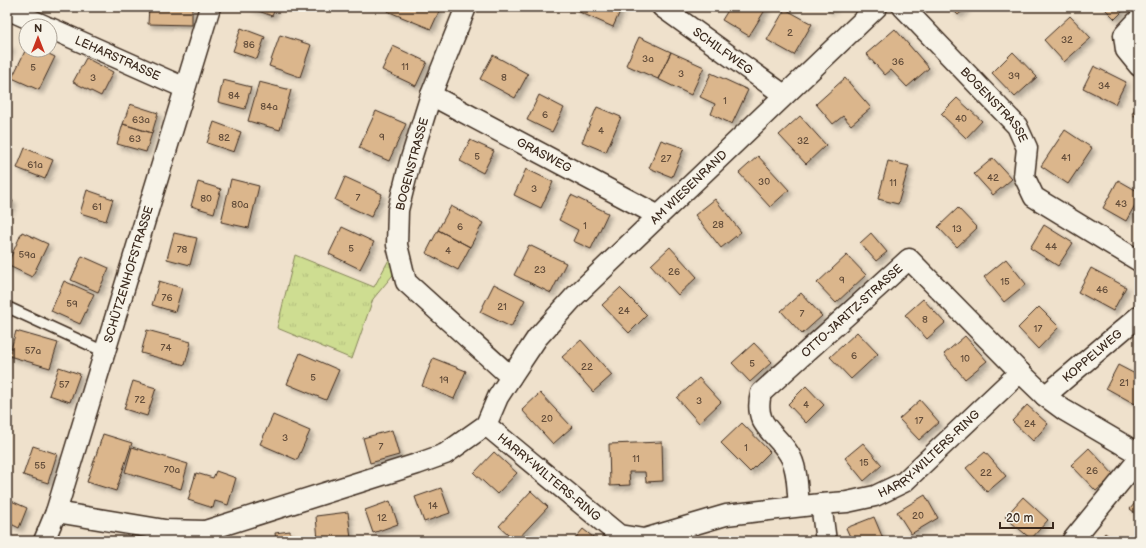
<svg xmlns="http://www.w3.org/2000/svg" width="1146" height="548" font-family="'Balsamiq Sans',sans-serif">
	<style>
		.grass { fill: url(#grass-tufts); stroke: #848458 }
		.building { fill: #dbb68c; stroke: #3b2a1e; filter: url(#shadow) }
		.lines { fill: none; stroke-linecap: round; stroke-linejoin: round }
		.service-casing { stroke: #3b2a1e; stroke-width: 13 }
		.minor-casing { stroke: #3b2a1e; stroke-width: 23 }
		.service { stroke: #f7f3e8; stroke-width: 10 }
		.minor { stroke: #f7f3e8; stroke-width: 20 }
		.labels { text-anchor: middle; stroke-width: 3; stroke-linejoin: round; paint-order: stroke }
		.number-label { font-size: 10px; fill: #634d3a }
		.street-label { font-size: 12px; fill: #3b2a1e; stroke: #f7f3e8 }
	</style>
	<defs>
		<pattern id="grass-tufts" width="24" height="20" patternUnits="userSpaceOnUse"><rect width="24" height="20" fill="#cedd91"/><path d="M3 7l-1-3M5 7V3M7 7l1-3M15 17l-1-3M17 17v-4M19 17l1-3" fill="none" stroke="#b2be7d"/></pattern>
		<filter id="shadow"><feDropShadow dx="3.5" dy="3.5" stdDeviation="2" flood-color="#0004"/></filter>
	</defs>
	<rect width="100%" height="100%" fill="#efe1cc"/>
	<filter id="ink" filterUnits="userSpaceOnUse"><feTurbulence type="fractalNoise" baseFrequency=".025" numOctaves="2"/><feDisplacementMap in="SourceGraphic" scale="8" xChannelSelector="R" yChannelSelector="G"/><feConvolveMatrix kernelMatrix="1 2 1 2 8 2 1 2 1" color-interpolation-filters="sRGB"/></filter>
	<g filter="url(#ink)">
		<path class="grass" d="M397,245L402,264L373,299L352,359L277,328L295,255L374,287Z"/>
		<path class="building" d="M149,7H192V25L148,24Z
			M248,7H276L272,16Z
			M388,7H441L431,29L387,11Z
			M579,7H622L613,27L577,11Z
			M730,7H767L749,36L722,20Z
			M826,7H835L829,11Z
			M950,7H967L958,15Z
			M1103,7H1127L1115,19Z
			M785,9L812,24L794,55L767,40Z
			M1070,16L1091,38L1064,62L1044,40Z
			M241,28L265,37L257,59L233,51Z
			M895,29L929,68L907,87L891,70L885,75L866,54Z
			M280,35L311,45L300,77L269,66Z
			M639,37L671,52L658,79L626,65Z
			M7,45L11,47L7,55Z
			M393,46L427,62L416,86L382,70Z
			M26,49V50H41L55,57L39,90L12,78Z
			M671,52L704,67L691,95L658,79Z
			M1013,52L1037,77L1015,97L992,73Z
			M493,55L528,74L515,98L480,79Z
			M86,58L113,72L101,96L73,82Z
			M1094,66L1126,82L1115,104L1083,88Z
			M711,73L748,90L732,124L711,114L715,104L700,97Z
			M845,78L871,108L851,125L843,116L833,124L816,104Z
			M223,80L251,87L245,109L218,102Z
			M259,82L291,90L280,130L248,121Z
			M539,95L564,108L552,132L527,120Z
			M957,98L982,121L966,138L941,114Z
			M1139,102V119L1132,114Z
			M130,104L158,113L152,133L123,124Z
			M597,107L621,117L606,152L582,142Z
			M376,111L406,124L389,161L359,148Z
			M800,116L826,145L806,164L779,135Z
			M214,122L241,132L234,152L207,143Z
			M123,124L152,133L146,152L117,144Z
			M1065,130L1092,148L1068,184L1041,166Z
			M470,140L494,151L483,173L460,161Z
			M661,140L684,148L672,177L649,168Z
			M25,148L53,160L45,179L17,168Z
			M758,156L789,190L770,207L739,173Z
			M993,158L1012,179L993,195L974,174Z
			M888,161L909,166L898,204L878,199Z
			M526,169L553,182L541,208L514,195Z
			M345,177L382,194L371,217L335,200Z
			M231,179L259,186L249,228L221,222Z
			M1118,180L1139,192V198L1126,221L1103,208Z
			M198,182L221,189L214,213L191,206Z
			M87,190L113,199L106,221L80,213Z
			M571,195L608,213L591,249L573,241L578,230L559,220Z
			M7,198L13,201L7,214Z
			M715,199L741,232L721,248L695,215Z
			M451,206L483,223L470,247L438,230Z
			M958,208L977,228L957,247L938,227Z
			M1044,225L1073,243L1058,266L1030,248Z
			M342,227L374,242L360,269L329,254Z
			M438,230L470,247L458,270L426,253Z
			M22,232L48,244L32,277L7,265Z
			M174,233L197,238L190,265L167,259Z
			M871,233L887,252L876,261L860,243Z
			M529,245L566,263L551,293L514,275Z
			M670,247L697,277L678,295L651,265Z
			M847,255L866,275L836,303L817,283Z
			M82,256L109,268L98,292L71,280Z
			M1006,259L1026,284L1004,302L984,277Z
			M1091,268L1126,287L1113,311L1078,292Z
			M64,281L94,294L80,324L51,311Z
			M159,281L182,288L175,312L152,305Z
			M494,284L525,300L511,327L480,312Z
			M620,288L647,315L629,333L602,305Z
			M801,293L822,316L802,334L781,311Z
			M923,299L945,323L927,339L905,315Z
			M1039,307L1059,327L1038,349L1018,328Z
			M147,330L191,342L185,365L141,353Z
			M16,331L58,343L50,368L9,356Z
			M857,332L878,354L851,379L830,357Z
			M965,336L987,361L965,379L944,354Z
			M581,340L612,375L593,392L562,357Z
			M754,343L772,362L750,382L732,363Z
			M300,353L339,370L326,400L287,384Z
			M433,358L466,371L454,399L422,386Z
			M1118,365L1139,376V397L1135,404L1106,388Z
			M59,367L80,374L70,402L49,395Z
			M699,378L721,402L699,423L677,398Z
			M133,381L156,388L147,416L124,409Z
			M806,386L824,405L806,423L788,404Z
			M540,393L572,427L553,444L522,410Z
			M920,400L939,422L919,440L899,419Z
			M1027,405L1048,424L1033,441L1012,421Z
			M273,415L310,431L297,460L260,444Z
			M742,423L770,452L750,472L721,443Z
			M392,430L399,455L370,463L363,438Z
			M103,434L132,443L116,491L87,482Z
			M662,442L663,481L646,482L645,472H629L630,485L610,486L609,444Z
			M863,443L882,465L864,481L845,458Z
			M33,446L57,454L48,483L23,475Z
			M132,447L188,464L181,489L125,472Z
			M1089,448L1114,475L1096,491L1071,465Z
			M494,452L517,473L497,494L474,473Z
			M985,452L1006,476L987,492L966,468Z
			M216,471L236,478L228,505L215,501L213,508L188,500L196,473L213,478Z
			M441,488L450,513L424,522L415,497Z
			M531,491L548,507L516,541L499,526Z
			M925,495L938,518L911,534L897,512Z
			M1023,497L1048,520L1031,539L1005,517Z
			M1139,498V516L1130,509Z
			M7,499L27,508L19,528L7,522Z
			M390,501L398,524L373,533L365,510Z
			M348,512L351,539L318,541L316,516Z
			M874,517L884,541H852L846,528Z
			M583,529L598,541H573Z
			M290,531L291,541H276L275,533Z
			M1105,533L1115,541H1098Z"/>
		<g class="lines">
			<defs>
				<path id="service" d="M7,307L105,352"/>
				<g id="minor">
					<path d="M466,7L431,95L410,162L398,210L397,245L406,282L511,377"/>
					<path id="s1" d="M662,7L784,95"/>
					<path id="s2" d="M903,7L1017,126L1027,148L1024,176L1034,197L1139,261"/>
					<path d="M7,9L45,26"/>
					<path d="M1139,19L1124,35L1126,50L1139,66"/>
					<path id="s3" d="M50,28L185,88"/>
					<path id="s4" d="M431,95L657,215"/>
					<path id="s5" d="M1045,396L1139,316"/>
					<path id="s6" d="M486,425L619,535L644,539L726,515L821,504"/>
					<path id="s7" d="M799,505C797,489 798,468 789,454C774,430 753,426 761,393L909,259L1020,372L1045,396L1064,410L1139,454"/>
					<path id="s8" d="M56,512L165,530L205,531L417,464L445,454L486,425L498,397L511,377L537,338L575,296L877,7"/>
					<path id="s9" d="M44,541L56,512L210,7"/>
					<path id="s10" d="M826,541L821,504L847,502L875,496L904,482L1020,372"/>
					<path d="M1072,541L1139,459"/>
				</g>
			</defs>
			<use href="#service" class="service-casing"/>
			<use href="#minor" class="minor-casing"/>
			<use href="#service" class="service"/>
			<use href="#minor" class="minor"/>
		</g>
	</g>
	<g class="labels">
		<g class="number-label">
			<text x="790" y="36">2</text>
			<text x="1067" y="43">32</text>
			<text x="249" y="48">86</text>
			<text x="648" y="62">3a</text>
			<text x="898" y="65">36</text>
			<text x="405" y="70">11</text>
			<text x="33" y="71">5</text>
			<text x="681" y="77">3</text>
			<text x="1014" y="79">39</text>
			<text x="93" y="81">3</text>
			<text x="504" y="81">8</text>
			<text x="1104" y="89">34</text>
			<text x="234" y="99">84</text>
			<text x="725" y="104">1</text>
			<text x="269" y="110">84a</text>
			<text x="545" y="118">6</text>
			<text x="961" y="122">40</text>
			<text x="141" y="123">63a</text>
			<text x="601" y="134">4</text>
			<text x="382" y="140">9</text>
			<text x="224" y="141">82</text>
			<text x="135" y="142">63</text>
			<text x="803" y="144">32</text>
			<text x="477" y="160">5</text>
			<text x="1066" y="161">41</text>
			<text x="666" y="162">27</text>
			<text x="35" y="168">61a</text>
			<text x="993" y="181">42</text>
			<text x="764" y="185">30</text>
			<text x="893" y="186">11</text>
			<text x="534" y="192">3</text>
			<text x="358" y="201">7</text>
			<text x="206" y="202">80</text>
			<text x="1121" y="207">43</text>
			<text x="240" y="208">80a</text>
			<text x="97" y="210">61</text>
			<text x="718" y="228">28</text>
			<text x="585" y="229">1</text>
			<text x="460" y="230">6</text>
			<text x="957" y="232">13</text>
			<text x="1051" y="250">44</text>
			<text x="351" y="252">5</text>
			<text x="182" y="253">78</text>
			<text x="448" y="254">4</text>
			<text x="27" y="258">59a</text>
			<text x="540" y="273">23</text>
			<text x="674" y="275">26</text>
			<text x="842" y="283">9</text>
			<text x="1005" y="285">15</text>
			<text x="1102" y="293">46</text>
			<text x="167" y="301">76</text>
			<text x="72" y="307">59</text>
			<text x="502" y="310">21</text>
			<text x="624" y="314">24</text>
			<text x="802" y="317">7</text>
			<text x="925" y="323">8</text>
			<text x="1038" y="332">17</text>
			<text x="166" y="351">74</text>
			<text x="33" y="354">57a</text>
			<text x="854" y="359">6</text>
			<text x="965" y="362">10</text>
			<text x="752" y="367">5</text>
			<text x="587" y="370">22</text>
			<text x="313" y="381">5</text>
			<text x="444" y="383">19</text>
			<text x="1124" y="386">21</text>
			<text x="64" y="388">57</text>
			<text x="140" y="403">72</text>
			<text x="699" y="404">3</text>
			<text x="806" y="408">4</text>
			<text x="547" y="422">20</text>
			<text x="919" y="424">17</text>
			<text x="1030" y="427">24</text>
			<text x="285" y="441">3</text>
			<text x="381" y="450">7</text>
			<text x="746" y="451">1</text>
			<text x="636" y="462">11</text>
			<text x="864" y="466">15</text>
			<text x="40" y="469">55</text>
			<text x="172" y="473">70a</text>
			<text x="1092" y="474">26</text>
			<text x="986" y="476">22</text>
			<text x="433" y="509">14</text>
			<text x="918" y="519">20</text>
			<text x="382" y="521">12</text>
		</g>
		<g class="street-label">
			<text dy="4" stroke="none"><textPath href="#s1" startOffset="75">SCHILFWEG</textPath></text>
			<text dy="4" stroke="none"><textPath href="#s3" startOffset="74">LEHARSTRASSE</textPath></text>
			<text dy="4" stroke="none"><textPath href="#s2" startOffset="134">BOGENSTRASSE</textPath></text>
			<text dy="4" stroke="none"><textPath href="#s4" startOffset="128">GRASWEG</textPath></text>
			<text transform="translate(412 164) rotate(-75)" y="4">BOGENSTRASSE</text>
			<text dy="4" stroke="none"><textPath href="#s8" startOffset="768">AM WIESENRAND</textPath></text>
			<text dy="4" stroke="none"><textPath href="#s9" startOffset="280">SCHÜTZENHOFSTRASSE</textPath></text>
			<text dy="4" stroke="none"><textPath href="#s7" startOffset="246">OTTO-JARITZ-STRASSE</textPath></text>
			<text dy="4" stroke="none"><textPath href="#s5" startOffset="62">KOPPELWEG</textPath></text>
			<text dy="4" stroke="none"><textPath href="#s10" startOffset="161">HARRY-WILTERS-RING</textPath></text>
			<text dy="4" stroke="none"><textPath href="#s6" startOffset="82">HARRY-WILTERS-RING</textPath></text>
		</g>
	</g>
	<rect width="1146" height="548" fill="none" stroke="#f7f3e8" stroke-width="24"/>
	<rect x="12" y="12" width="1122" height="524" fill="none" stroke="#3b2a1e" stroke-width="1.5" filter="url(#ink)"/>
	<g transform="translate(38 38)"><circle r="19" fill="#f7f3e8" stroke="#aca397"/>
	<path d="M0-3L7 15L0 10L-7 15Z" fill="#c8321e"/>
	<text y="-6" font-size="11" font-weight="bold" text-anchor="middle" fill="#3b2a1e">N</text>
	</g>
	<path d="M1000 522v6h53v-6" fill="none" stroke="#3b2a1e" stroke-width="2"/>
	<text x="1006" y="522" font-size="12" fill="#3b2a1e" stroke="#f7f3e8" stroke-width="3" paint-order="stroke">20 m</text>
</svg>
